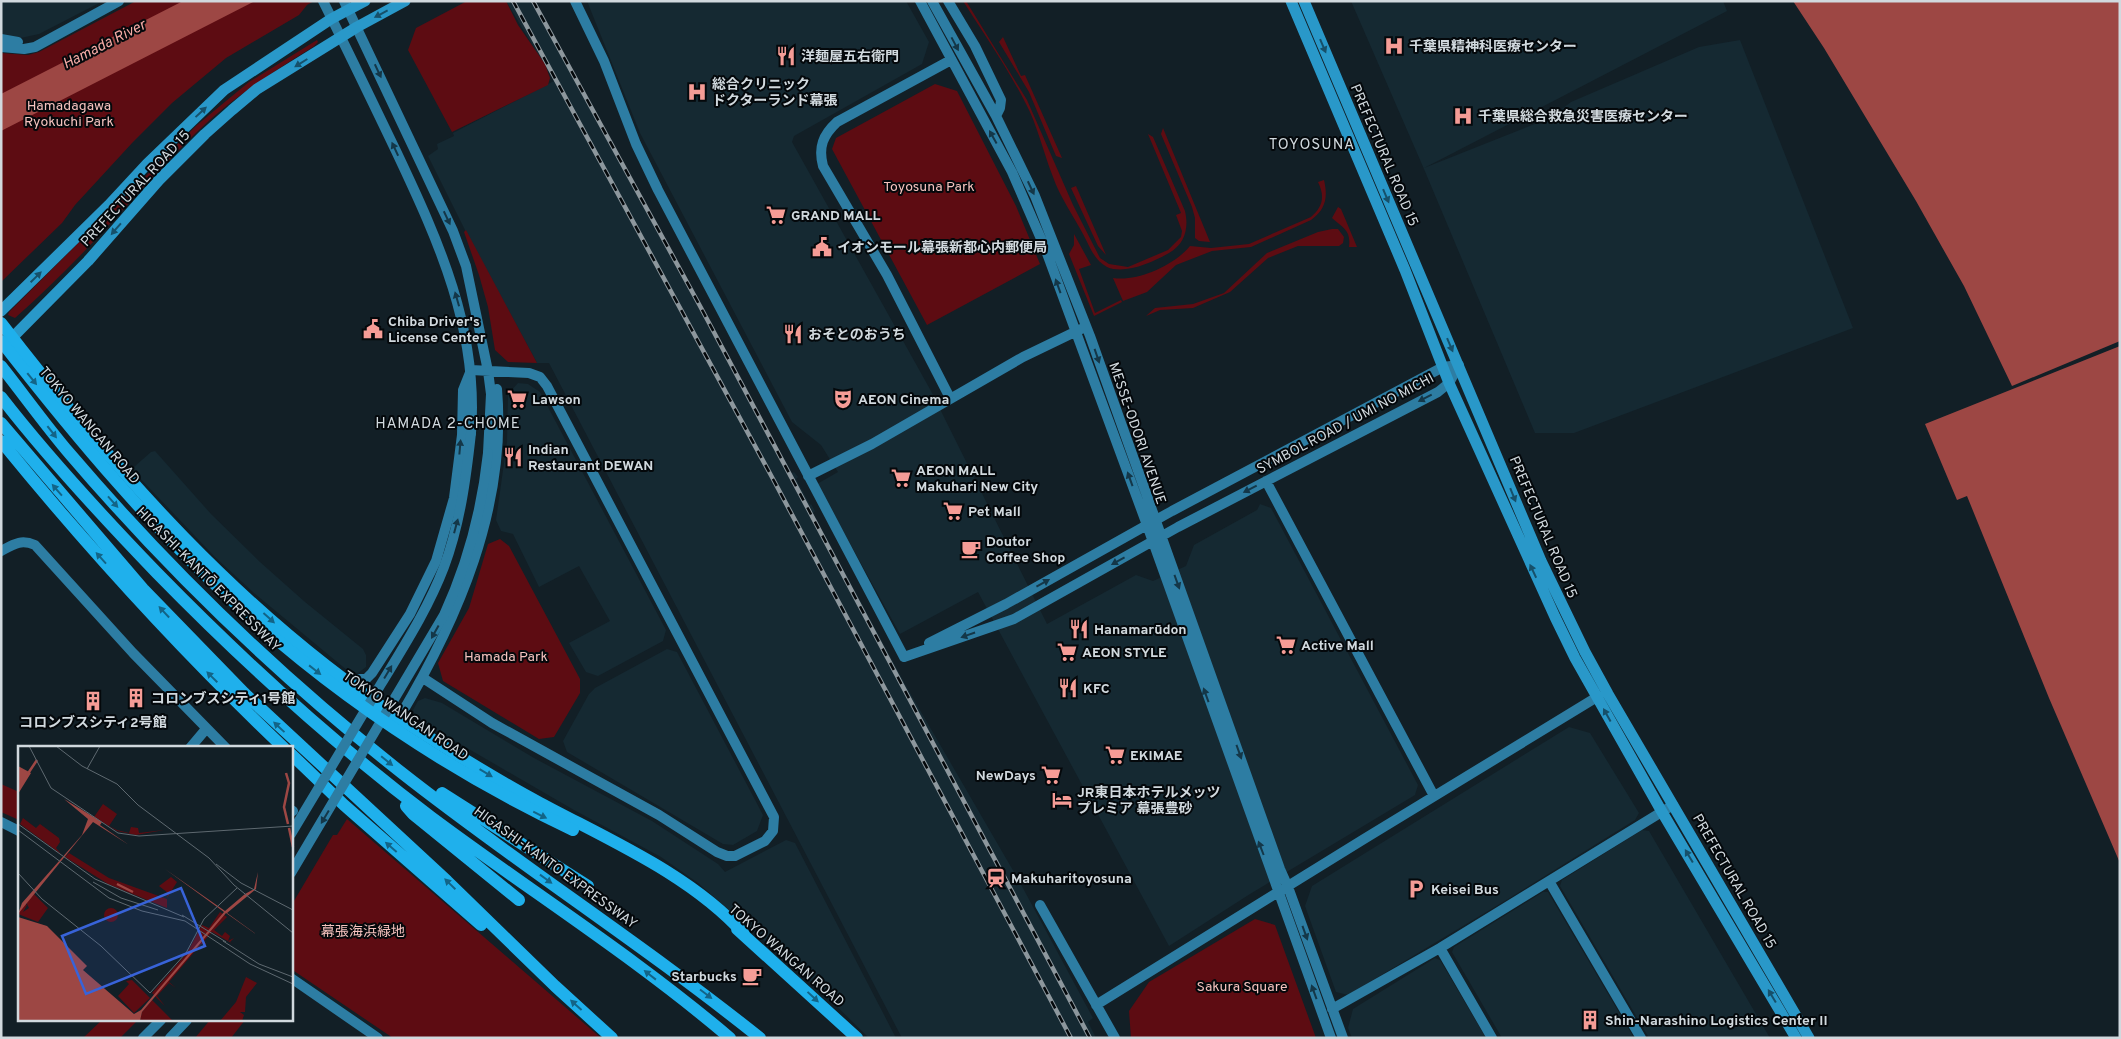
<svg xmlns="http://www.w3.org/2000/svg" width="2121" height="1039" font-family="Overpass,'Noto Sans JP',sans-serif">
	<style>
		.built { fill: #152932 }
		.green { fill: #5d0c12 }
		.water { fill: #9d4744 }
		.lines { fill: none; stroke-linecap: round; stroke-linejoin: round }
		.secondary { stroke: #2d7da3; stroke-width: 10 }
		.primary { stroke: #2998c9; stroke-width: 11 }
		.highway { stroke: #1fb0ec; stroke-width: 12 }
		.rail-casing { stroke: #8d979d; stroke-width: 4.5 }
		.rail { stroke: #04080b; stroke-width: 2.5; stroke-dasharray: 8; stroke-linecap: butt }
		.secondary-bridge { stroke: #2d7da3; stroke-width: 10 }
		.highway-bridge { stroke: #1fb0ec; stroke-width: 12 }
		.oneway { fill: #16506a }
		.oneway2 { fill: #143748 }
		.oneway3 { fill: #136487 }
		.labels { text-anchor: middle; stroke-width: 4; stroke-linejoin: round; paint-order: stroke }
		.poi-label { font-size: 14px; font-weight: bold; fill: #d1d9de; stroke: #04080b; text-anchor: start }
		.park-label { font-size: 14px; fill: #f5c2be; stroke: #04080b }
		.street-label { font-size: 14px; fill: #d1d9de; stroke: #04080b }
		.water-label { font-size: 15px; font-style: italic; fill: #f4aaa5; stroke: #04080b }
		.neighbourhood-label { font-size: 15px; letter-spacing: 1px; fill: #d1d9de; stroke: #04080b }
		.inset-river { fill: none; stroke: #9d4744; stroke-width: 2.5 }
		.inset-road { fill: none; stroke: #5e6970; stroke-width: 1 }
		.view { fill: #3863d9; fill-opacity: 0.15; stroke: #3863d9; stroke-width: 2.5 }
		.inset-edge { fill: none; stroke: #d1d9de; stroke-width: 2.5 }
	</style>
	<rect width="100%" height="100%" fill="#121f26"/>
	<path class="built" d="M1,1H103L39,34L16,39L1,36Z
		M506,1H531L792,473L794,472L798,477L796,479L810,505L811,504L815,511L813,513L906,686L1018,879L1093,1018L1088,1022L1096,1038H902L549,363H537L465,230L428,156L438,149L437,144L454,136L453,133L554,81Z
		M587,1H906L929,42L922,64L794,136L792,142L931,391L1047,624L1136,575L1153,581L1186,566L1194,545L1257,510L1260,504L1271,508L1418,785L1415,795L1250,894L1169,946L978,592L900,634L817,484L838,472L821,445L792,422L640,133Z
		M1351,1H1723L1727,11L1424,168L1550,118L1571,102L1699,47L1740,40L1853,328L1574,433H1535L1424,169Z
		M518,383L528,384L540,392L666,630L663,641L598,676L586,672L569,643L610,621L579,566L539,587L513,534L501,531L496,520L507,442L508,394Z
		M155,451L211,514L260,562L305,602L363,649L366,655V667L358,673L348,671L254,593L215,557L135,473L134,467L151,452Z
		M667,649L677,652L763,815L757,831L733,845L723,844L567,752L563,741L589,694L595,688Z
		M425,698L442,703L534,758L652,821L718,864L725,872L786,840L795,843L896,1038H869L815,985L698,883L661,857L574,810L417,719L413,710L418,701Z
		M1569,727L1590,733L1639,813L1635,820L1508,899L1348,995L1336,992L1305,906L1312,886Z
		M1642,830L1649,831L1770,1038H1649L1560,886L1562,880Z
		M1543,892H1548L1634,1038H1502L1452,952L1454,947Z
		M1435,958L1440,960L1486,1038H1352L1348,1028L1353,1009Z"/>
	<path class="green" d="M136,1H314L307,5L299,15L226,58L172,103L133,142L75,205L62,223L1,282V53L28,55L39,52Z
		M467,1H506L518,25L545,64L550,78L548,85L452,132L408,50L416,28Z
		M963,1H966L1027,100L1073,205L1100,258L1109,264L1128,267L1168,250L1181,237L1182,231L1176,215L1181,213L1148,134L1153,137L1185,211C1189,228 1185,244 1169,253C1153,262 1125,275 1107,267C1094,260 1090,247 1083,234C1073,215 1060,197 1053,177C1043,152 1038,126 1025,102C1007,67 984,34 963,1Z
		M1003,37L1021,76L1025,75L1062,158L1056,156L1029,92L999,42Z
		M317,40L318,42L313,47C273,72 233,97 199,130C162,165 129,204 94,241C69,268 42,294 15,318L8,315L9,312L197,125L249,82Z
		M935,84L957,91L1016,206L1040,264L927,325L832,149L836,138Z
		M1163,128L1210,242L1199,241L1195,238V218L1192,207L1161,134Z
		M1324,180C1328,197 1326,209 1311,220L1251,247L1212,251L1176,265L1147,292L1123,301L1113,278C1137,282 1175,265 1190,246L1211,248L1249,244L1311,217C1323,207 1325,196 1318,182Z
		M1076,186L1106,255L1098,246L1071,188Z
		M1338,207L1341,209L1357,247H1349C1351,230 1344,229 1332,218Z
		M1332,229H1338L1344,237L1343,243L1339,246H1298L1268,258L1230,292L1193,308L1160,310L1146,316L1155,308L1193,304L1224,293L1267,253L1318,232Z
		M466,230L537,363L508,362L495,350L488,307L479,275L464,232Z
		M1074,234L1091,265L1079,269L1095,313L1121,300L1122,302L1094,316L1069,254L1074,245Z
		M500,539L509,546L580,679V693L554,737L539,739L443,681L438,663L469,608L488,544Z
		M1,784L19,792V820L1,812Z
		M347,819L601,1038H393L291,969V906L333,835H337Z
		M1255,919L1275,925L1316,1038H1131L1129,1011L1149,982Z
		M102,1020H138L120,1038H83Z
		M210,1020H245L231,1038H195Z"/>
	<path class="water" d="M183,1H255L1,131V94Z
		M1793,1H2120V341L2012,386L1964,286L1916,201L1824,48Z
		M2120,346V863L2049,698L1967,496L1957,500L1925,424Z"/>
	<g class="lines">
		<path class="secondary" d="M323,1C348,51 372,101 396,151C439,242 479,330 471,433
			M344,1L453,231L466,266L488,371L491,394L488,453
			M575,1L604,61L636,144L658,190L904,657
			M920,1L1012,172L1045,248L1147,525L1331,1038
			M932,1L996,116L1035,196L1090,336L1280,869L1288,887L1343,1038
			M948,1L975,46L1001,100L1000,108L996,116
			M1,39L18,42
			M1,47L24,49L35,47L119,1
			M950,398L887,275L823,166C818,147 823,135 837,122L951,60
			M808,476L872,444L1023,357L1081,329
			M1266,481L1434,796
			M1,551C14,544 21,539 35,545L133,653L226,748
			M929,643L1006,604L1172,511L1443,367L1459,365
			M904,657L1014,619L1178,527L1438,392L1449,383L1459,365
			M345,679H366L372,673L410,614L436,561L454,498L462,435L463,390L471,370L529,373L540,377L547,386L774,817L773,831L765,841L735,856H727L717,852L659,815L492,723L423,678
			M399,718C458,619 507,507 497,389
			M190,748L206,729
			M291,810L293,811
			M1,822L19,831
			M1549,881L1641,1038
			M1040,905L1115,1038
			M1440,948L1492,1038
			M291,978L378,1038
			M1096,1005L1364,839L1597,697
			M1332,1009L1440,948L1673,805
			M143,1038L161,1020
			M170,1038L187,1020"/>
		<path class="primary" d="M1291,1L1405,270L1449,383L1555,617L1575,658L1662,812L1796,1038
			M1304,1L1541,561L1585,652L1608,694L1809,1038
			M1,311L109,205L147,164L224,90L331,19L365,1
			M6,344L88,261L159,180L205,134L232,110L257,89L357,27L405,1"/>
		<path class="highway" d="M1,323C115,471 244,617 402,720C447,749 493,778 540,803C609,840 691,875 744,934
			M1,366C24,395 46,426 70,454C170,571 281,678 402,773C519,865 644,945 760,1038
			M1,397C49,459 103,517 157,573C243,661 333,743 431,817C530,891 635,957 730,1038
			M1,423L143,589L244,693L447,881L555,986L612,1038
			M1,441C89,549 183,652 284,748
			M291,754L344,805L481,925
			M442,793L588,886
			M406,806L413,814L519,900
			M737,929L857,1038"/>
		<defs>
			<path id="rail" d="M513,1L773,479L1071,1038
				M533,1L700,306L1090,1038"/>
		</defs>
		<use href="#rail" class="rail-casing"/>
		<use href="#rail" class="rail"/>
		<path class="secondary-bridge" d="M291,834C321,784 351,734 381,684C404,646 428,609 444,567C460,524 466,479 471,433
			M291,873L444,615C468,563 482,509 488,453"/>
		<path class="highway-bridge" d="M1,341C76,437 155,532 246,613C344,701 455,774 573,830"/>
	</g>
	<defs><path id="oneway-solid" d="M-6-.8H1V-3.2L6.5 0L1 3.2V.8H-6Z" transform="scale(1.25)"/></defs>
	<g class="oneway">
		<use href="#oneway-solid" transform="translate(381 14) rotate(152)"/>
		<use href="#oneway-solid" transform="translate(1323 46) rotate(67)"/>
		<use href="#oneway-solid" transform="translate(301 63) rotate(148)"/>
		<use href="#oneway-solid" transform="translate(201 112) rotate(-43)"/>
		<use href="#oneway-solid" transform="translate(1386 196) rotate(67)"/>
		<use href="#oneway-solid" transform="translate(116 229) rotate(131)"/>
		<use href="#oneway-solid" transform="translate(36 277) rotate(-44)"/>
		<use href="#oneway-solid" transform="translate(1450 345) rotate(67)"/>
		<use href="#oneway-solid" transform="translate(1513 495) rotate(68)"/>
		<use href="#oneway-solid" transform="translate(1533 571) rotate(-115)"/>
		<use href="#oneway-solid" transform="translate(1607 715) rotate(-119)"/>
		<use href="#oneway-solid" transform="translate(1689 856) rotate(-121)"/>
		<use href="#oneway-solid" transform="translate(1772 996) rotate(-121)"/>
	</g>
	<g class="oneway2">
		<use href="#oneway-solid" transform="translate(955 44) rotate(62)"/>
		<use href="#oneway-solid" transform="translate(378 71) rotate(65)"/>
		<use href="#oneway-solid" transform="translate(993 137) rotate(-119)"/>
		<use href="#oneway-solid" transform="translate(395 149) rotate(-115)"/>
		<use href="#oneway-solid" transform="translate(1031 188) rotate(65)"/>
		<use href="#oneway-solid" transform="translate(447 218) rotate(65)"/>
		<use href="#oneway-solid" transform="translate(1058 286) rotate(-110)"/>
		<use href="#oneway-solid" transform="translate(457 299) rotate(-106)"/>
		<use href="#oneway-solid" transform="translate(1097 356) rotate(71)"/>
		<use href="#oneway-solid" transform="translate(1425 398) rotate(153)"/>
		<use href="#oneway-solid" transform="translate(460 447) rotate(-85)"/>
		<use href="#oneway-solid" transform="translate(1130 479) rotate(-110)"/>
		<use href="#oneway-solid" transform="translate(1250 489) rotate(153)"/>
		<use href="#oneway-solid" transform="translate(456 526) rotate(-75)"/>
		<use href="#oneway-solid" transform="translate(1118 561) rotate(151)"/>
		<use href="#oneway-solid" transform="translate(1177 582) rotate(70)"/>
		<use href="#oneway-solid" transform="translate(1043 583) rotate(-29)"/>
		<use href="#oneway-solid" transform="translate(435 632) rotate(119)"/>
		<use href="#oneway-solid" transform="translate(968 635) rotate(161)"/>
		<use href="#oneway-solid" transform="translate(388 672) rotate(-59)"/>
		<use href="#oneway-solid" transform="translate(1206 695) rotate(-110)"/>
		<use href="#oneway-solid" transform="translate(1239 752) rotate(70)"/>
		<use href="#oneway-solid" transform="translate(325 817) rotate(121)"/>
		<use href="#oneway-solid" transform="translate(1261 848) rotate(-111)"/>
		<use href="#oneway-solid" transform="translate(1305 933) rotate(70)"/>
		<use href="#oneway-solid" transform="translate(1314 992) rotate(-110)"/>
	</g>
	<g class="oneway3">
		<use href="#oneway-solid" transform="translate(32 379) rotate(51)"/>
		<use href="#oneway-solid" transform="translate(52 432) rotate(52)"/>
		<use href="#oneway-solid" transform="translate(57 490) rotate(-131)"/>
		<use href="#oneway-solid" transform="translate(113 502) rotate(48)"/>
		<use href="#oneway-solid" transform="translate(101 558) rotate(-132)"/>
		<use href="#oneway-solid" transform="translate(164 612) rotate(-133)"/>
		<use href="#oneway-solid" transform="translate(269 618) rotate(42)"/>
		<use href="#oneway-solid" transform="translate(315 670) rotate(38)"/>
		<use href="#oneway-solid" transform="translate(212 677) rotate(-135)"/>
		<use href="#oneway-solid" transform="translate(279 727) rotate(-137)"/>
		<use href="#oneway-solid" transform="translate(387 761) rotate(39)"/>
		<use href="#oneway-solid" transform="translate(486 773) rotate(31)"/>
		<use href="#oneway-solid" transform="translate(540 815) rotate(26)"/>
		<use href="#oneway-solid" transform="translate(391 847) rotate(-139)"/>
		<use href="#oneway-solid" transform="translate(546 879) rotate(36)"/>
		<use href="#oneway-solid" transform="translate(450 884) rotate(-136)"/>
		<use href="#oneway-solid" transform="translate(650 975) rotate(-142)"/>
		<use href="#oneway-solid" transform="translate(706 994) rotate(37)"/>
		<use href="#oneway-solid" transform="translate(813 997) rotate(43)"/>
		<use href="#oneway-solid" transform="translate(576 1005) rotate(-138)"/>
	</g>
	<defs>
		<symbol id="hospital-bare" viewBox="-9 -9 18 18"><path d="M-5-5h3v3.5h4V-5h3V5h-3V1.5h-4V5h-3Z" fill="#f59c96" stroke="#04080b" stroke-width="2.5" paint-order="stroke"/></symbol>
		<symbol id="restaurant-bare" viewBox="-9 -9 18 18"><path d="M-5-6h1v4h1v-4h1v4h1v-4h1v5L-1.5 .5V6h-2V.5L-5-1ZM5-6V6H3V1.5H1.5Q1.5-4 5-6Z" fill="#f59c96" stroke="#04080b" stroke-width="2.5" paint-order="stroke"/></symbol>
		<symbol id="supermarket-bare" viewBox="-9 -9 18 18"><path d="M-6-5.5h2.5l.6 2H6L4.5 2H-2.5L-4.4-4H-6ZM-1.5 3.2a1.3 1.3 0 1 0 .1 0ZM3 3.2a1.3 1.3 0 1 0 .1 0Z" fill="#f59c96" stroke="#04080b" stroke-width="2.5" paint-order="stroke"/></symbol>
		<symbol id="civic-bare" viewBox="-9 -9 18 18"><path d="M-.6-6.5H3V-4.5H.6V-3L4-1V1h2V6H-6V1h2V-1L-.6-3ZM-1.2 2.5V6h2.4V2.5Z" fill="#f59c96" stroke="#04080b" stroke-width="2.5" paint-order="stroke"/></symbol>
		<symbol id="theatre-bare" viewBox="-9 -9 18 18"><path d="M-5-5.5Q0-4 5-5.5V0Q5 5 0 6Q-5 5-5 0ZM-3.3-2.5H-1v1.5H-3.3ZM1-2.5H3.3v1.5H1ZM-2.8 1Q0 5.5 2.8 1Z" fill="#f59c96" stroke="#04080b" stroke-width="2.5" paint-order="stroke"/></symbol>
		<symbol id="cafe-bare" viewBox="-9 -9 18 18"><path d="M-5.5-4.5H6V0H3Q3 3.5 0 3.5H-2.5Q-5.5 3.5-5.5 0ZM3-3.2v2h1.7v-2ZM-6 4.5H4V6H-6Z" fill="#f59c96" stroke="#04080b" stroke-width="2.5" paint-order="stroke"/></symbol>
		<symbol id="building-bare" viewBox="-9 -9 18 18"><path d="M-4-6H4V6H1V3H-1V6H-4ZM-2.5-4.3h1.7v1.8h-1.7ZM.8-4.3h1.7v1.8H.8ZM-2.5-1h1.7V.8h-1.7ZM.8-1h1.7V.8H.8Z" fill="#f59c96" stroke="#04080b" stroke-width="2.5" paint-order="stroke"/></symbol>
		<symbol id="hotel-bare" viewBox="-9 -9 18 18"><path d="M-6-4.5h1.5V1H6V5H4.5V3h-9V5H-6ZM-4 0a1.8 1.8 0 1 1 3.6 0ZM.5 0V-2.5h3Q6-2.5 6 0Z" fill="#f59c96" stroke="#04080b" stroke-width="2.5" paint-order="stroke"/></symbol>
		<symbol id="station-bare" viewBox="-9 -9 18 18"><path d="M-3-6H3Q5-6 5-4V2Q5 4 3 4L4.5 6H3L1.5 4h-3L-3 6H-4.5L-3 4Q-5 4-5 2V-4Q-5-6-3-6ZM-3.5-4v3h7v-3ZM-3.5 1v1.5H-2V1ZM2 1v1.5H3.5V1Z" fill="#f59c96" stroke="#04080b" stroke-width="2.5" paint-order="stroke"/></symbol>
		<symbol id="parking-bare" viewBox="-9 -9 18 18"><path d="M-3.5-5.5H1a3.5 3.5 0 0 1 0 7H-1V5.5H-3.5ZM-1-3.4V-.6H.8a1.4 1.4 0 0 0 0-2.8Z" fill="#f59c96" stroke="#04080b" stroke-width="2.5" paint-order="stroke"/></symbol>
	</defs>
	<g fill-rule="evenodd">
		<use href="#hospital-bare" x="1380" y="32" width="28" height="28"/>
		<use href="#restaurant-bare" x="772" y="42" width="28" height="28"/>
		<use href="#hospital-bare" x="683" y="78" width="28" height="28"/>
		<use href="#hospital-bare" x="1449" y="102" width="28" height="28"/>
		<use href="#supermarket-bare" x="762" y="201" width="28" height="28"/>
		<use href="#civic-bare" x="808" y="233" width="28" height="28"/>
		<use href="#civic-bare" x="359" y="315" width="28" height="28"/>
		<use href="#restaurant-bare" x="779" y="320" width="28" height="28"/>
		<use href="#supermarket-bare" x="503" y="385" width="28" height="28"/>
		<use href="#theatre-bare" x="829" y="385" width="28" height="28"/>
		<use href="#restaurant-bare" x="499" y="443" width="28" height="28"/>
		<use href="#supermarket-bare" x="887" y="464" width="28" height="28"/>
		<use href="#supermarket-bare" x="939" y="497" width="28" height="28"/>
		<use href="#cafe-bare" x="957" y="535" width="28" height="28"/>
		<use href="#restaurant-bare" x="1065" y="615" width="28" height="28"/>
		<use href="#supermarket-bare" x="1272" y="631" width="28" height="28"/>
		<use href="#supermarket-bare" x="1053" y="638" width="28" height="28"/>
		<use href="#restaurant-bare" x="1054" y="674" width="28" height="28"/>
		<use href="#building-bare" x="122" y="684" width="28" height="28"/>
		<use href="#building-bare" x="79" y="687" width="28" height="28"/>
		<use href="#supermarket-bare" x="1101" y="741" width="28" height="28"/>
		<use href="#supermarket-bare" x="1037" y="761" width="28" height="28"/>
		<use href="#hotel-bare" x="1048" y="786" width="28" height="28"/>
		<use href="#station-bare" x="982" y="864" width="28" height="28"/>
		<use href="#parking-bare" x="1402" y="875" width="28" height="28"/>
		<use href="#cafe-bare" x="738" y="962" width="28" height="28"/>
		<use href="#building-bare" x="1576" y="1006" width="28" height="28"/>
	</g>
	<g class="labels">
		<g class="poi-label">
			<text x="1409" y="51">千葉県精神科医療センター</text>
			<text x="801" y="61">洋麺屋五右衛門</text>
			<text x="712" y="89">総合クリニック<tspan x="712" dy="16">ドクターランド幕張</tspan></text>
			<text x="1478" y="121">千葉県総合救急災害医療センター</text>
			<text x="791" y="220">GRAND MALL</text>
			<text x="837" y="252">イオンモール幕張新都心内郵便局</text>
			<text x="388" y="326">Chiba Driver's<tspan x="388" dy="16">License Center</tspan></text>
			<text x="808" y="339">おそとのおうち</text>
			<text x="532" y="404">Lawson</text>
			<text x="858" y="404">AEON Cinema</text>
			<text x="528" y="454">Indian<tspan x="528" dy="16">Restaurant DEWAN</tspan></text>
			<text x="916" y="475">AEON MALL<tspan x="916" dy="16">Makuhari New City</tspan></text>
			<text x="968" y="516">Pet Mall</text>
			<text x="986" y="546">Doutor<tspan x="986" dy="16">Coffee Shop</tspan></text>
			<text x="1094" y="634">Hanamarūdon</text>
			<text x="1301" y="650">Active Mall</text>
			<text x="1082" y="657">AEON STYLE</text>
			<text x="1083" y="693">KFC</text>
			<text x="151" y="703">コロンブスシティ1号館</text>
			<text x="93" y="727" text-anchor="middle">コロンブスシティ2号館</text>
			<text x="1130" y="760">EKIMAE</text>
			<text x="1036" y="780" text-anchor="end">NewDays</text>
			<text x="1077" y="797">JR東日本ホテルメッツ<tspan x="1077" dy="16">プレミア 幕張豊砂</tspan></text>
			<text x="1011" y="883">Makuharitoyosuna</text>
			<text x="1431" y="894">Keisei Bus</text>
			<text x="737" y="981" text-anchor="end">Starbucks</text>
			<text x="1605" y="1025">Shin-Narashino Logistics Center II</text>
		</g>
		<g class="park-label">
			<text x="69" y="110">Hamadagawa<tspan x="69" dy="16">Ryokuchi Park</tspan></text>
			<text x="929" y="191">Toyosuna Park</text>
			<text x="506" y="661">Hamada Park</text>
			<text x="363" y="936">幕張海浜緑地</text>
			<text x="1242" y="991">Sakura Square</text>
		</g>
		<g class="street-label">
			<text transform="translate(1385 155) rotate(67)" y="5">PREFECTURAL ROAD 15</text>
			<text transform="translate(135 188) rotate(-47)" y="5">PREFECTURAL ROAD 15</text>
			<text transform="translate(1345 423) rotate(-28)" y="5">SYMBOL ROAD / UMI NO MICHI</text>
			<text transform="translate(90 425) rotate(50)" y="5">TOKYO WANGAN ROAD</text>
			<text transform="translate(1138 433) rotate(71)" y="5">MESSE-ODORI AVENUE</text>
			<text transform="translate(1544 527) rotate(67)" y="5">PREFECTURAL ROAD 15</text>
			<text transform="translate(209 579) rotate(45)" y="5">HIGASHI-KANTŌ EXPRESSWAY</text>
			<text transform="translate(406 715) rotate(34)" y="5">TOKYO WANGAN ROAD</text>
			<text transform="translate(556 867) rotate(36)" y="5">HIGASHI-KANTO EXPRESSWAY</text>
			<text transform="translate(1735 881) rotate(60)" y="5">PREFECTURAL ROAD 15</text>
			<text transform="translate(787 955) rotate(41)" y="5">TOKYO WANGAN ROAD</text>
		</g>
		<g class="water-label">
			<text transform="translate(104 44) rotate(-27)" y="5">Hamada River</text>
		</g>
		<g class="neighbourhood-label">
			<text x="1312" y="149">TOYOSUNA</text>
			<text x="448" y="428">HAMADA 2-CHOME</text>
		</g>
	</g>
	<g transform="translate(18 746)">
		<rect width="275" height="275" fill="#121f26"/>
		<path d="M85,58L99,68L91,80L99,84L111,87L113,81L120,82L121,87L146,84L118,89L99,85L76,71ZM5,72L18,82L22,78L41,92L42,96L38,102L43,108L2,78ZM51,107L91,132L149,153V162L90,138L47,111ZM153,131L159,136L149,152L150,147L141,140ZM16,148L30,162L20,176L0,168L6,157L9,159L5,166L11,162L8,156ZM86 169a7 7 0 1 1 14 0a7 7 0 1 1-14 0ZM202,166L209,171L196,184L204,190L207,186L212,190L210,195L216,192L212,196L215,198L194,186L186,195L188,198H183L151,236L158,242L151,237L139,250L147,260L134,247L169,207L184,179L191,182ZM228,231L239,237L228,251L227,266H222L226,269L224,275H202L218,256ZM114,234L132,252L116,267L100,250L111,238L108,235ZM134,254L155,275H122L124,266Z" fill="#5d0c12"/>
		<path d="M0,20L13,27L0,48ZM46,53L84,76L82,79L111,99L75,76L0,168L4,157L64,89L70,73ZM147,123L207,165L227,148L236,143L240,126L238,143L209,167L242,191L208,167L124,266L122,275H0V171L29,180L69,220L65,224L116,268L123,264L206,166Z" fill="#9d4744"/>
		<path class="inset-river" d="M268,27L271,37L266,61L270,78M9,29L19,14M271,82L275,101M99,138L115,146"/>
		<path class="inset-road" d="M11,0L33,42L100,87L121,90L275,80M38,0L64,20L99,38L120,59L191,112L216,139L275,187M69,23L82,0M0,78L77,133L166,171M0,84L91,152L124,165L167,175L232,218L275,238M198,118L223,137L275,164M0,127L24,153L83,200L132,247L168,207L186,173L219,142M75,136L103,152L140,164M164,169L208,196M205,195L241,218L275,231"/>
		<path class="view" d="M163,142L187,200L68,248L44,190Z"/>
		<rect width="275" height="275" class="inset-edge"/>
	</g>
	<rect width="2121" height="1039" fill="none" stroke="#d1d9de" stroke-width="5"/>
</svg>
